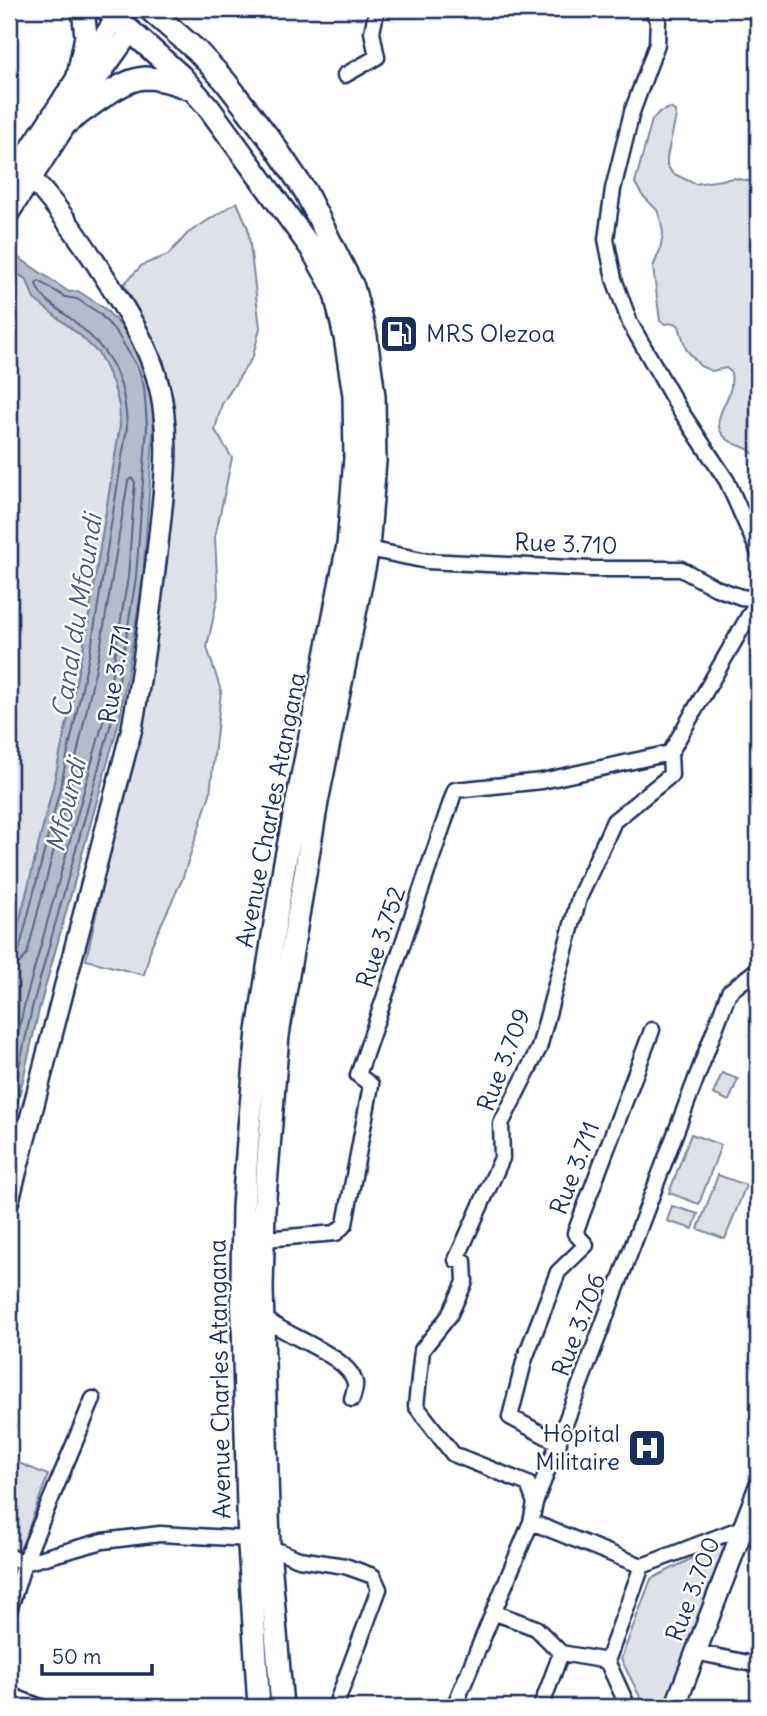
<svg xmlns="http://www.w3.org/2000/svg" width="767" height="1716" font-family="Delius,sans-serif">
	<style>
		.green { fill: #dee1e7; stroke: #7c88a2; stroke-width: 2 }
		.water { fill: #b5bbca; stroke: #77839f; stroke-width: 2 }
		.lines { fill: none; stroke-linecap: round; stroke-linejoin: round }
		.shore { stroke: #596789; stroke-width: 2 }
		.minor-casing { stroke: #1b2f5e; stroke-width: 19 }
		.secondary-casing { stroke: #1b2f5e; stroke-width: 24 }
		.primary-casing { stroke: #1b2f5e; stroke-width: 26 }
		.minor { stroke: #fff; stroke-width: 14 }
		.secondary { stroke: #fff; stroke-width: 19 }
		.primary { stroke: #fff; stroke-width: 21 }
		.labels { text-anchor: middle; stroke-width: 5; stroke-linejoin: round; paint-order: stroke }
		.poi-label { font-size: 24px; fill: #1b2f5e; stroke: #fff; text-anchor: start }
		.street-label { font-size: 24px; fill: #1b2f5e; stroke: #fff }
		.water-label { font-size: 26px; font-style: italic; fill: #49597e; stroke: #fff }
	</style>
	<rect width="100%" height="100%" fill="#fff"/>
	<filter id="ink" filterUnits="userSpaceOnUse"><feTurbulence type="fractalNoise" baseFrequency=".0143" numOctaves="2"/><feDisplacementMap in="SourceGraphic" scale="14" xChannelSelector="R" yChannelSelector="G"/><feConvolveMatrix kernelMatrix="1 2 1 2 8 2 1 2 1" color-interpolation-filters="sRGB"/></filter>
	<g filter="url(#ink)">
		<path class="green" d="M670,108L675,111L676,116L667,157V165L672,173L695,184L734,178L758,183V460C749,444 740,449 727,439C710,426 723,409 729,394C732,386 732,379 731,372L726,368L712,371L700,366L686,349L679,326L675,323L665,324L660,321L653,267L660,250L663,233L661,221L657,210L642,195L635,183L652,120L659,112Z
			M237,202L248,228L260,328L253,356L222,404L215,430L232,458L215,537L218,596L207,647L221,691L210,794L182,880L152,944L144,975L86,960L121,802L172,485L173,399L163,358L124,284L142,265L168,255L188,233Z
			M9,268L27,280L34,299L81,336L99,354L113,383L119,405L120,426L85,640L53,787L9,963Z
			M722,1073L738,1079L729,1101L713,1094Z
			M691,1134L721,1145L699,1204L669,1193Z
			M718,1175L746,1185L725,1239L698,1229Z
			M672,1206L698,1214L693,1229L667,1221Z
			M9,1459L48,1475L9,1582Z
			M728,1540L664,1707H645L621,1659L651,1579Z"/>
		<path class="water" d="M9,251L69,292L78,291L104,308L123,328L136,349L151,385L154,425L143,579L120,718L40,1006L9,1140V963L53,787L85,640L120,426L119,405L113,383L99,354L81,336L34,299L27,280L9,268Z"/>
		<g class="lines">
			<path class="shore" d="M9,957L15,956L19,951L60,789L92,642L127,427C125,373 108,347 66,315C54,306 41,299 36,284L39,281L65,297L77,299L99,313L117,333L139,370L144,387L147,426L136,578L113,716L33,1004L9,1113
				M9,966L20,963L27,954L69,791L101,644L128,481L132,478L135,482L128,577L105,715L25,1002L9,1076"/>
			<defs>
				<path id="minor" d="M652,9L658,21L657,44L632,112L613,189L606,239L614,279L630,323L678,407L727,481L758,551
					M345,75L377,57L372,32L377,9
					M368,549L427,561L591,569H681L716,588L741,597L758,599
					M264,1239L336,1233L345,1224L371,1085L358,1075L455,790L542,781L670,753
					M263,1317C284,1336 349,1355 355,1383C356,1389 353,1394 352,1399
					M559,1443L510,1417L525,1358L558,1272L586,1245L575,1233L652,1030
					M535,1503L528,1484L453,1454L416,1406L422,1350L449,1316L465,1282L464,1261L456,1260L502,1158L501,1124L539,1048L579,898L614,821L671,775L670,753L758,600
					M531,1522L642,1566L744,1527L758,1526
					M269,1547L299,1559L345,1566L373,1576L379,1589L335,1707
					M9,1556L24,1563L93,1399
					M9,1611L24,1563L103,1541L160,1534L249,1539
					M493,1612L536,1628L561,1653L607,1661L628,1707
					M695,1652L758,1665
					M607,1661L642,1566
					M9,1695L41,1707
					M454,1707L531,1522L535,1503L729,992L758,969
					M541,1707L561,1653"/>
				<path id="secondary" d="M9,181L116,18
					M9,213L80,103L131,31
					M9,1200L132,728C143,667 151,606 158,544C164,489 173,430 156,375C147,345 130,317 113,290C88,250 64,214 32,179
					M675,1707L758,1489"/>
				<path id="primary" d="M106,9L181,76L209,108L311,248L334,289L345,337L354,395L355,458L348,545L284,867L258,1031L249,1128L243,1207L242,1285L249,1545L259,1707
					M149,9L197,51L225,81L272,142L305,191L353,287L366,336L374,396L375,461L368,549L317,802L278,1035L264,1210L262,1288L269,1547L282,1707
					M78,76L86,36L83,9
					M68,122C88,109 121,79 145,78C161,78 174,83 188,88"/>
			</defs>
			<use href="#minor" class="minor-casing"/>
			<use href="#secondary" class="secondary-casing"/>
			<use href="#primary" class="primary-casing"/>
			<use href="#minor" class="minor"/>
			<use href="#secondary" class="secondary"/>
			<use href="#primary" class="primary"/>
		</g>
	</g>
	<defs>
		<symbol id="fuel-square" viewBox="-11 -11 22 22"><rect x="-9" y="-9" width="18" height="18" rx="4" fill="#1b2f5e" stroke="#fff"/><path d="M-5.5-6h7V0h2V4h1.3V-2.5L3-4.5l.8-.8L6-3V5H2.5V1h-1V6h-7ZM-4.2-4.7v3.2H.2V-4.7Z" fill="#fff"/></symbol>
		<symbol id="hospital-square" viewBox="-11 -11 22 22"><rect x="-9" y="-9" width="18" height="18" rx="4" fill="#1b2f5e" stroke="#fff"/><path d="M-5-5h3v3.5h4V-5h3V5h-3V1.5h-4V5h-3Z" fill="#fff"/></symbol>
	</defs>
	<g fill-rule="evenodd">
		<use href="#fuel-square" x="377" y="312" width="44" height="44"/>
		<use href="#hospital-square" x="625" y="1426" width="44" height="44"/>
	</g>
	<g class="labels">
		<g class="poi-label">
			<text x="426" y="342">MRS Olezoa</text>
			<text x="620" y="1442" text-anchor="end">Hôpital<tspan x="620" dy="28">Militaire</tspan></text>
		</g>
		<g class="street-label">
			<text transform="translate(566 544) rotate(2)" y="8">Rue 3.710</text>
			<text transform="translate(115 674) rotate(-81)" y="8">Rue 3.771</text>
			<text transform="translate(271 810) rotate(-79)" y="8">Avenue Charles Atangana</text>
			<text transform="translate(381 937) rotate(-71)" y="8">Rue 3.752</text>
			<text transform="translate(504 1060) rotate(-69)" y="8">Rue 3.709</text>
			<text transform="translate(575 1168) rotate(-69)" y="8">Rue 3.711</text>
			<text transform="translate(579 1325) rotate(-69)" y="8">Rue 3.706</text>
			<text transform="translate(220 1379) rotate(-91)" y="8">Avenue Charles Atangana</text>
			<text transform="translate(693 1589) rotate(-69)" y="8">Rue 3.700</text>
		</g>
		<g class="water-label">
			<text transform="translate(77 616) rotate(-81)" y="9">Canal du Mfoundi</text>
			<text transform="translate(66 805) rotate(-76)" y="9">Mfoundi</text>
		</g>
	</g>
	<rect width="767" height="1716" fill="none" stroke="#fff" stroke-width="35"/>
	<rect x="18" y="18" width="732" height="1681" fill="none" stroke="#1b2f5e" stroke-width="2.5" filter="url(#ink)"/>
	<path d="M42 1664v10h110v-10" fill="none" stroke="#1b2f5e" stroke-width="3.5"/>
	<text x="52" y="1664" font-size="21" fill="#1b2f5e" stroke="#ffffff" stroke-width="5" paint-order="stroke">50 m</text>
</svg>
